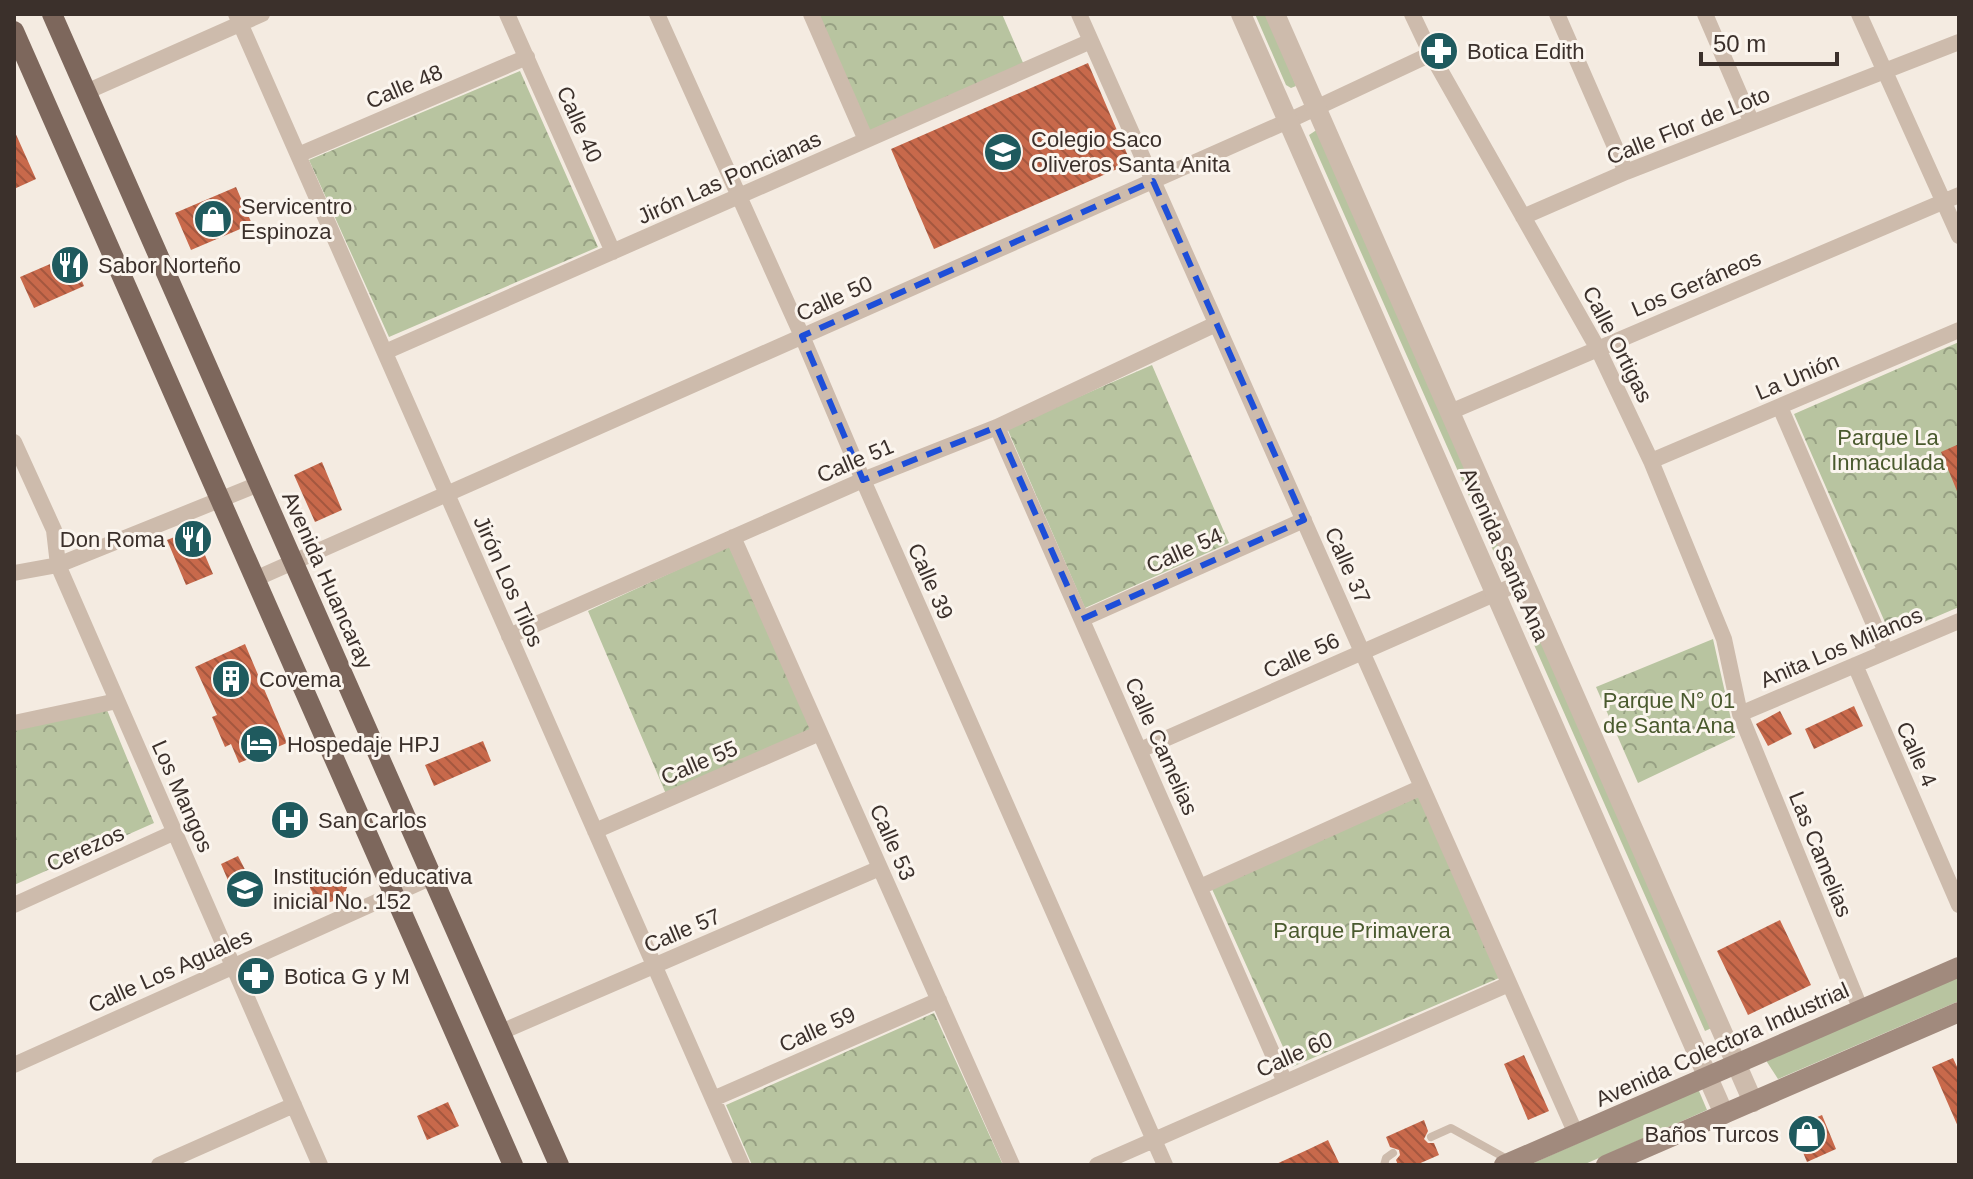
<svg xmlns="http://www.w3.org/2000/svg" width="1973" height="1179" font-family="Arial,sans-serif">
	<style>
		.grass { fill: #b8c4a0 }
		.park { fill: url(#park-crowns) }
		.building { fill: url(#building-back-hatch) }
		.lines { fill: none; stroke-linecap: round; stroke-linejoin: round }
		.service { stroke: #cdbbac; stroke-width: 8 }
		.minor { stroke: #cdbbac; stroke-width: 16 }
		.tertiary { stroke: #cdbbac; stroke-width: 20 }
		.secondary { stroke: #a18a7d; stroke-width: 20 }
		.primary { stroke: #7d675c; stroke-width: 20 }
		.marked { fill: none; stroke: #1d4ed8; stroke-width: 6; stroke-dasharray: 16 10; stroke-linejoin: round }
		.labels { text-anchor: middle; stroke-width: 6; stroke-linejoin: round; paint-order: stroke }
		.poi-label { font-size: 22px; fill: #3b302b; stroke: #fbf5ee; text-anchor: start }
		.street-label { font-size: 22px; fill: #3b302b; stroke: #fbf5ee }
		.park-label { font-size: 22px; fill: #4a5a2e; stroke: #fbf5ee }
	</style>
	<defs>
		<pattern id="park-crowns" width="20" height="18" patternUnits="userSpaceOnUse" patternTransform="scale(2)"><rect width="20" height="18" fill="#b8c4a0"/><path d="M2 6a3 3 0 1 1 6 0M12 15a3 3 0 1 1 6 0" fill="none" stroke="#97a083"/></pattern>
		<pattern id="building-back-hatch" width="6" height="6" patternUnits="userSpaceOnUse" patternTransform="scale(2)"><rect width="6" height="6" fill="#c8694b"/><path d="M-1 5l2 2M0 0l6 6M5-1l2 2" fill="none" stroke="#a4573f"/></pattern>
	</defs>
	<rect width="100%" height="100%" fill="#f4ebe1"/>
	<path class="grass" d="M1255,14H1268L1296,86L1291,88L1286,85Z
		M1318,129L1511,567L1505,569L1500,566L1309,135Z
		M1531,613L1716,1026L1705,1031L1523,620L1525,616Z
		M1959,975V1001L1778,1079L1767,1062V1060Z
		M1695,1091H1699L1707,1110L1583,1165H1529Z"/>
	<path class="park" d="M819,14H1002L1024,65L869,135Z
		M520,71L598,247L389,337L309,160Z
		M1959,342V607L1891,636L1794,414Z
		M1152,365L1229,543L1085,608L1007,428Z
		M729,546L811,729L666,794L588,611Z
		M1713,639L1735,737L1638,783L1596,687Z
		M107,710L154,823L14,885V730Z
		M1420,796L1499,978L1292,1067L1212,889Z
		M934,1013L1003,1165H752L726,1105Z"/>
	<path class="building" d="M1088,63L1131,163L934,249L891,149Z
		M14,130L36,179L14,189Z
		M236,187L252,224L191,250L175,213Z
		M71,255L84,286L34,308L20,277Z
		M1959,444V496L1941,452Z
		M322,462L342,510L315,522L294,475Z
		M187,532L196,534L213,574L186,585L167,540Z
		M245,644L287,743L239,763L231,744L225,747L212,717L217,715L195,667Z
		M1854,706L1863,726L1814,749L1805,729Z
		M1780,711L1792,734L1768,746L1756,724Z
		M483,741L491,761L434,786L425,765Z
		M238,856L255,889L236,899L221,864Z
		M345,868L349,880L344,897L317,907L308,882Z
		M1780,920L1811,985L1748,1015L1717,951Z
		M1524,1055L1549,1111L1528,1120L1504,1064Z
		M1953,1058L1959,1071V1129L1932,1067Z
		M448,1102L459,1126L427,1140L417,1116Z
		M1822,1115L1836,1149L1807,1162L1794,1131L1798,1125Z
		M1424,1120L1428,1131L1424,1139L1428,1143H1434L1439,1155L1416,1165H1398L1396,1160L1400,1155L1399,1150L1390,1147L1386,1137Z
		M1328,1140L1340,1165H1274L1307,1150Z"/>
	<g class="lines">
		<path class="service" d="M1431,1137L1451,1128L1507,1159
			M1384,1165L1386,1158L1393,1153"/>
		<path class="minor" d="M236,14L742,1165
			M507,14L613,252
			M657,14L802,336L863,480L1165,1165
			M811,14L866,140
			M1079,14L1576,1134
			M1412,14L1431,54L1598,349L1651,461L1724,639L1740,714L1861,1010
			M1557,14L1626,172
			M1705,14L1752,123
			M1859,14L1959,236
			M86,92L262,14
			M298,155L527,57
			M1523,217L1626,172L1959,42
			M385,352L1091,41
			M1780,407L1886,652
			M1450,412L1959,195
			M997,427L1285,1082
			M14,442L54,530L58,565L320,1165
			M1651,461L1959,330
			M733,537L1012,1165
			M14,573L58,565L259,484
			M255,579L1288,121L1431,54
			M1082,619L1304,520
			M509,636L863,480L997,427L1216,324
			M1855,665L1959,905
			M1740,714L1959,621
			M14,723L117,701
			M1140,750L1524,581
			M595,831L820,733
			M1200,887L1422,787
			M14,905L175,832
			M501,1032L880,868
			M14,1065L432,877
			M713,1099L939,1000
			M159,1165L294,1105
			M1097,1165L1509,984"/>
		<path class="tertiary" d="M1241,14L1724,1114
			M1275,14L1753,1102"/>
		<path class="secondary" d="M1504,1165L1959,967
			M1606,1165L1959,1012"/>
		<path class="primary" d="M52,14L559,1165
			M14,31L513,1165"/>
	</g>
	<path class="marked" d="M1153,181L1304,520L1082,619L997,427L863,480L802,336Z"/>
	<defs>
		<symbol id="pharmacy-disc" viewBox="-11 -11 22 22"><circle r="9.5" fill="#1f5a5e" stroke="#fbf5ee"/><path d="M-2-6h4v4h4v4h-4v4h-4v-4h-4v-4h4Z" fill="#fff"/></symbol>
		<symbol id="school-disc" viewBox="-11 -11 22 22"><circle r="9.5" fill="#1f5a5e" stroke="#fbf5ee"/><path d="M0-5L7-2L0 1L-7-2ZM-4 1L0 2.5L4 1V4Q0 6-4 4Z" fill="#fff"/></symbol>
		<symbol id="shop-disc" viewBox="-11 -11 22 22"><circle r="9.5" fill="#1f5a5e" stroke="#fbf5ee"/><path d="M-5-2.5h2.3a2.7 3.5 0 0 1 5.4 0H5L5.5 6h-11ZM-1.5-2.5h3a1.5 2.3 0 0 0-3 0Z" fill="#fff"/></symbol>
		<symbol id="restaurant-disc" viewBox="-11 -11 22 22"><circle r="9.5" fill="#1f5a5e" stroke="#fbf5ee"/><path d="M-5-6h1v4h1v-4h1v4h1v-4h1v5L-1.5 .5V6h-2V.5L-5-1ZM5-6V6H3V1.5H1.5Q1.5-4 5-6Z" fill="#fff"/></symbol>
		<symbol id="building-disc" viewBox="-11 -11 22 22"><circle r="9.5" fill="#1f5a5e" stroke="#fbf5ee"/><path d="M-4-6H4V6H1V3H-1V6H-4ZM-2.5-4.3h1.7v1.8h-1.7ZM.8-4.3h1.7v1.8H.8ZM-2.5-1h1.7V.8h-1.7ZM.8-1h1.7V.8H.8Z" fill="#fff"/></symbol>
		<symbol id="hotel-disc" viewBox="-11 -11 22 22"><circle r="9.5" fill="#1f5a5e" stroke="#fbf5ee"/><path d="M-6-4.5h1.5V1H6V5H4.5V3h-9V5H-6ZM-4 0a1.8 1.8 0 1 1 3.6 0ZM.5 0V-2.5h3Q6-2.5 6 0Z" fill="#fff"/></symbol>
		<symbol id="hospital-disc" viewBox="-11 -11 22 22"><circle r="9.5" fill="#1f5a5e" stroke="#fbf5ee"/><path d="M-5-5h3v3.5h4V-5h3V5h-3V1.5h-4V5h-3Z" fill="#fff"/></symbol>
	</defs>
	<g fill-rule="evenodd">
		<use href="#pharmacy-disc" x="1417" y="29" width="44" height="44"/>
		<use href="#school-disc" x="981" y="130" width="44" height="44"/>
		<use href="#shop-disc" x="191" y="197" width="44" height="44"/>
		<use href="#restaurant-disc" x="48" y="243" width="44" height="44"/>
		<use href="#restaurant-disc" x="171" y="517" width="44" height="44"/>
		<use href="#building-disc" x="209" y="657" width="44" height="44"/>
		<use href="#hotel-disc" x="237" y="722" width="44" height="44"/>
		<use href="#hospital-disc" x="268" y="798" width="44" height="44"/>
		<use href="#school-disc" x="223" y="867" width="44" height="44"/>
		<use href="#pharmacy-disc" x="234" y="954" width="44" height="44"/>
		<use href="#shop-disc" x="1785" y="1112" width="44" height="44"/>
	</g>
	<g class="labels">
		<g class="poi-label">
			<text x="1467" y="59">Botica Edith</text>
			<text x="1031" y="147">Colegio Saco<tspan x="1031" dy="25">Oliveros Santa Anita</tspan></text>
			<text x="241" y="214">Servicentro<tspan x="241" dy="25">Espinoza</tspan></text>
			<text x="98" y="273">Sabor Norteño</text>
			<text x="165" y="547" text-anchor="end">Don Roma</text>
			<text x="259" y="687">Covema</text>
			<text x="287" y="752">Hospedaje HPJ</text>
			<text x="318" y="828">San Carlos</text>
			<text x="273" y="884">Institución educativa<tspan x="273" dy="25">inicial No. 152</tspan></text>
			<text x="284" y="984">Botica G y M</text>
			<text x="1779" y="1142" text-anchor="end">Baños Turcos</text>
		</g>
		<g class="street-label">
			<text transform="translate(404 86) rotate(-23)" y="8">Calle 48</text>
			<text transform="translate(580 124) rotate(66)" y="8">Calle 40</text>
			<text transform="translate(1688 125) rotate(-22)" y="8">Calle Flor de Loto</text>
			<text transform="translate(729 177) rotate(-24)" y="8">Jirón Las Poncianas</text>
			<text transform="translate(1696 283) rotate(-23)" y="8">Los Geráneos</text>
			<text transform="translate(834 298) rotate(-24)" y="8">Calle 50</text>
			<text transform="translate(1618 344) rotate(63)" y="8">Calle Ortigas</text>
			<text transform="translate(1797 376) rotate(-23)" y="8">La Unión</text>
			<text transform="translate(855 460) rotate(-23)" y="8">Calle 51</text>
			<text transform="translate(1184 550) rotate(-24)" y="8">Calle 54</text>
			<text transform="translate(1505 554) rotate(66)" y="8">Avenida Santa Ana</text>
			<text transform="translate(1348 565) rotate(66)" y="8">Calle 37</text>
			<text transform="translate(328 580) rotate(66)" y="8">Avenida Huancaray</text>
			<text transform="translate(509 581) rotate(66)" y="8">Jirón Los Tilos</text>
			<text transform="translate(931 581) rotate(66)" y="8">Calle 39</text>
			<text transform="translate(1841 647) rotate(-23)" y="8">Anita Los Milanos</text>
			<text transform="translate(1301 655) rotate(-24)" y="8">Calle 56</text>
			<text transform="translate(1162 746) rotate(66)" y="8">Calle Camelias</text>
			<text transform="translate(1917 754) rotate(66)" y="8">Calle 4</text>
			<text transform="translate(699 762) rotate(-23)" y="8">Calle 55</text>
			<text transform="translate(183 796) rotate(66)" y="8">Los Mangos</text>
			<text transform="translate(893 842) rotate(66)" y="8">Calle 53</text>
			<text transform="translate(85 848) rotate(-24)" y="8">Cerezos</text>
			<text transform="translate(1821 854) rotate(68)" y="8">Las Camelias</text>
			<text transform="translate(682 930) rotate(-23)" y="8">Calle 57</text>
			<text transform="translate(170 970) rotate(-24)" y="8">Calle Los Aguales</text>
			<text transform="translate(817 1029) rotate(-24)" y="8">Calle 59</text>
			<text transform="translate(1722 1044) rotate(-24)" y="8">Avenida Colectora Industrial</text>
			<text transform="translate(1294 1054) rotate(-24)" y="8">Calle 60</text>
		</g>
		<g class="park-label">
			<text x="1888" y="445">Parque La<tspan x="1888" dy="25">Inmaculada</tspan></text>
			<text x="1669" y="708">Parque N° 01<tspan x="1669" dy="25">de Santa Ana</tspan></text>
			<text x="1362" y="938">Parque Primavera</text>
		</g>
	</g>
	<rect width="1973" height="1179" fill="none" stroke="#3b302b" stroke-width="32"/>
	<path d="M1701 52v12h136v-12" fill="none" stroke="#3b302b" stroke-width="4"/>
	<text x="1713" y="52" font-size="24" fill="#3b302b" stroke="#fbf5ee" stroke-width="6" paint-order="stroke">50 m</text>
</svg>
